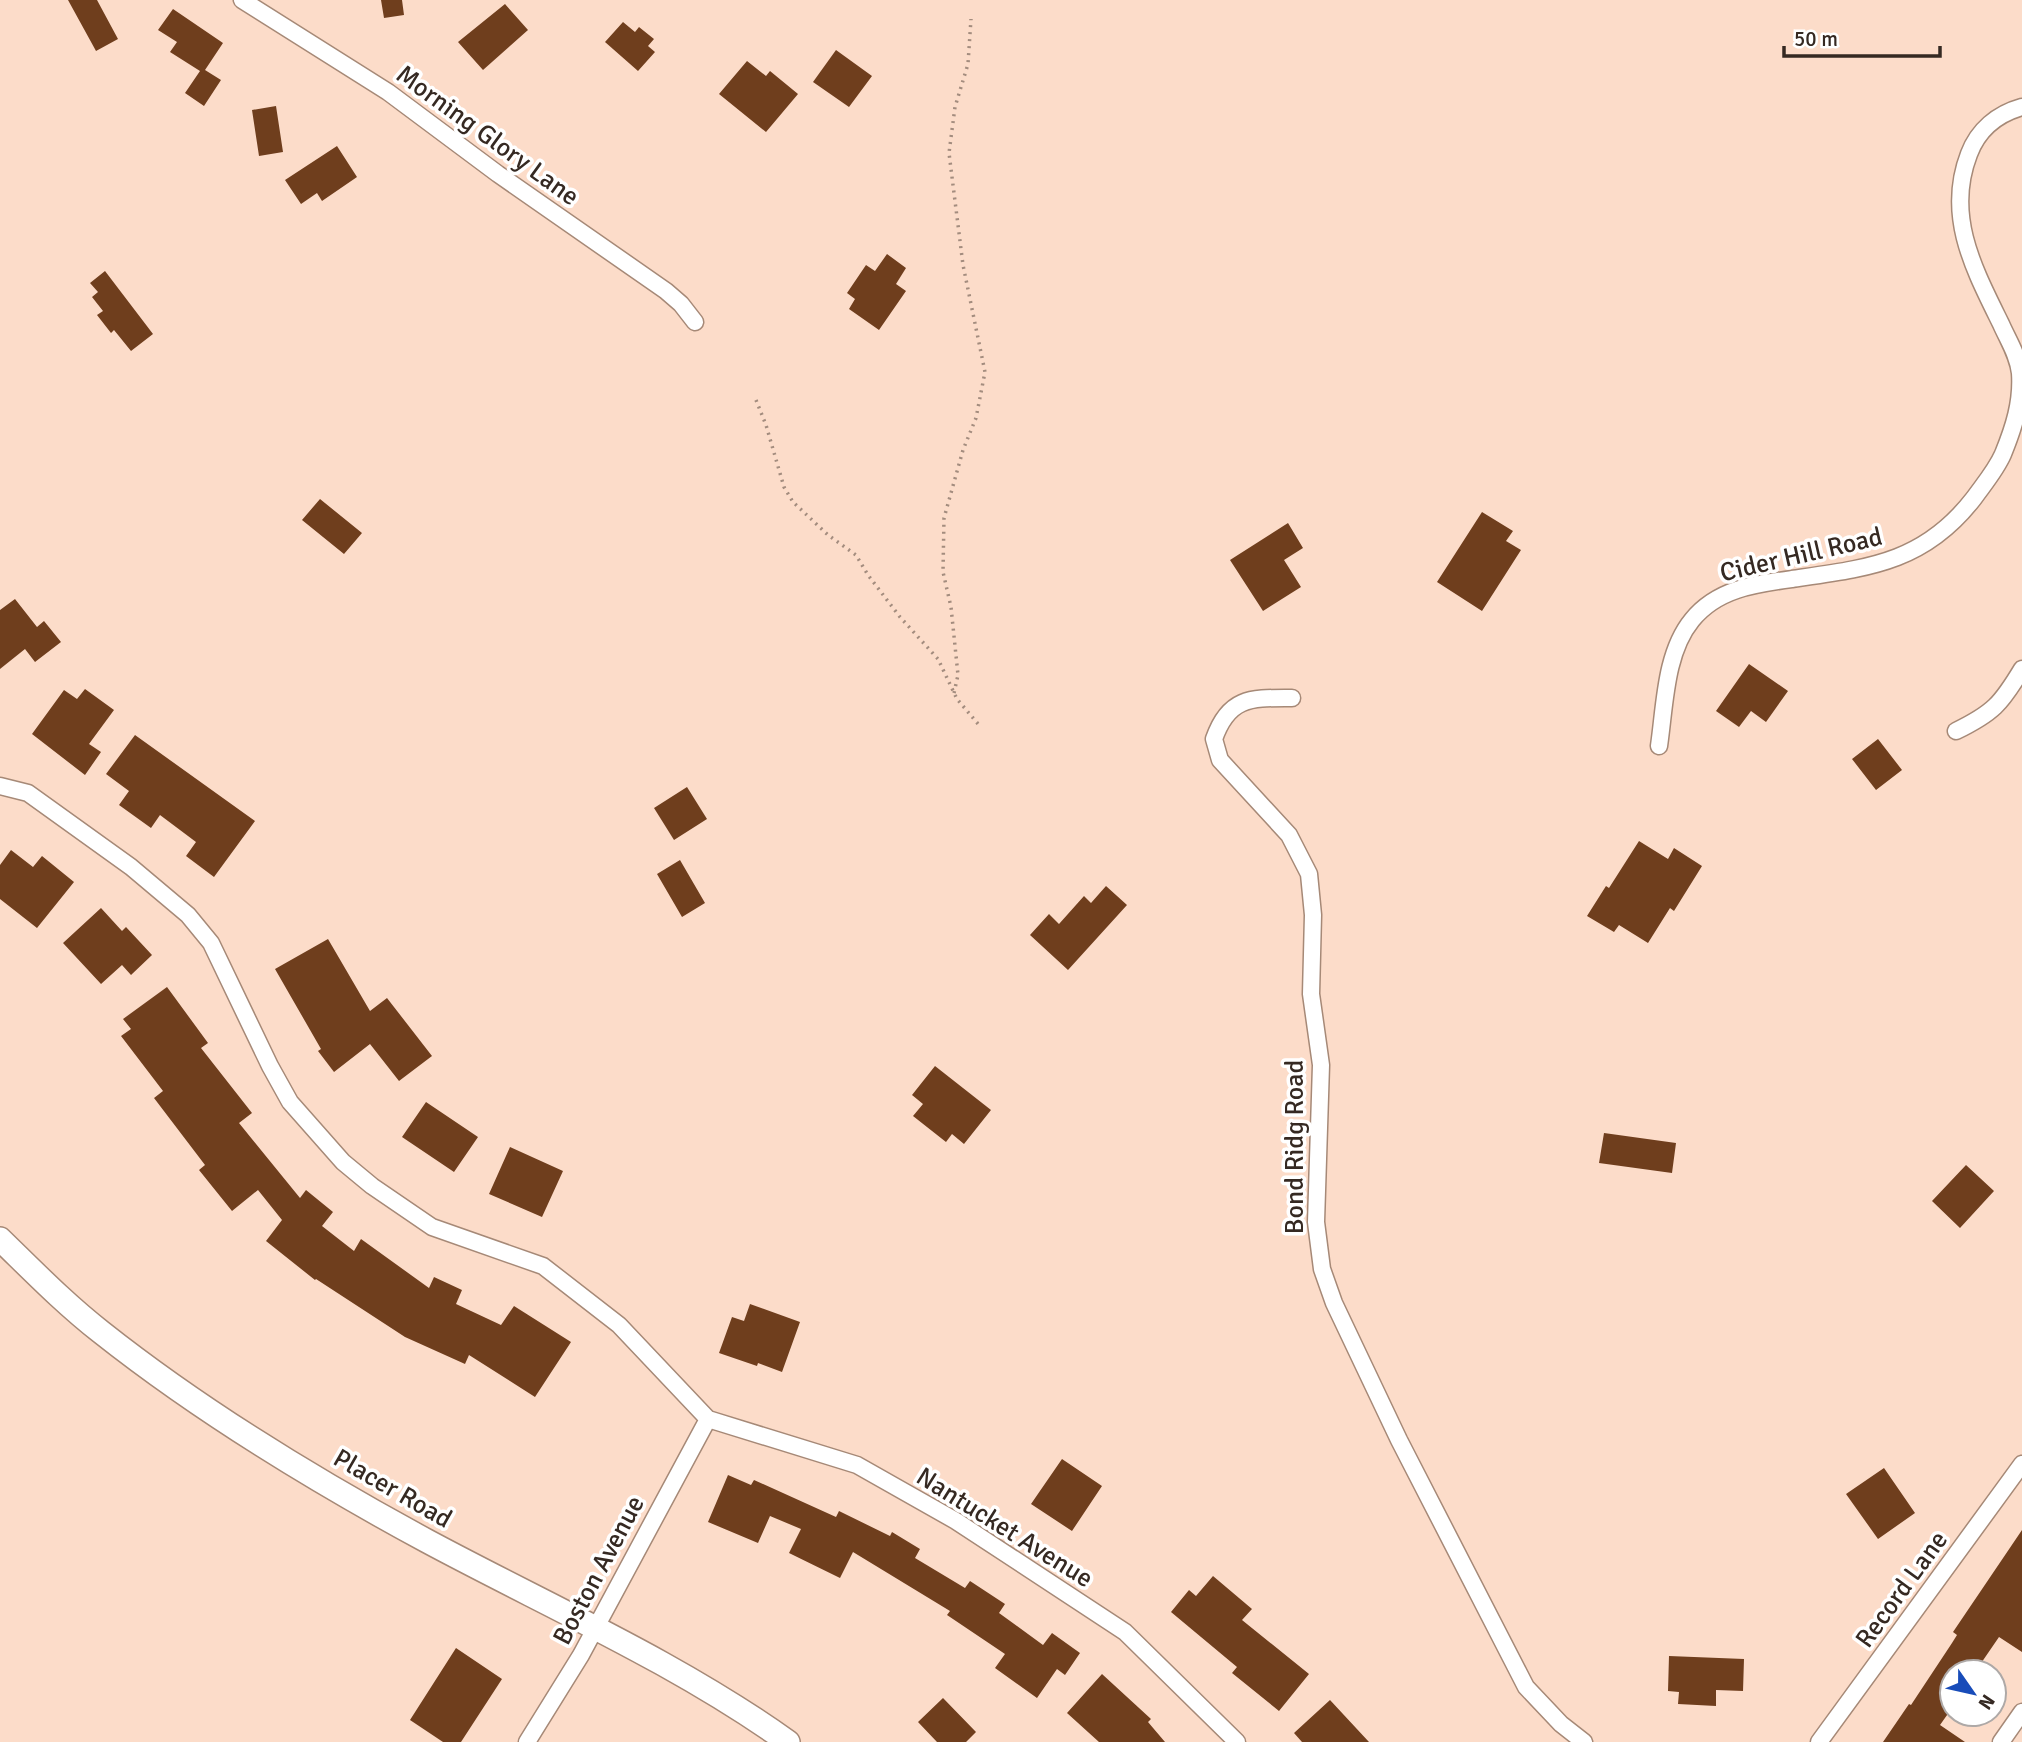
<svg xmlns="http://www.w3.org/2000/svg" width="2022" height="1742" font-family="Signika,sans-serif">
	<style>
		.building { fill: #6f3e1d }
		.lines { fill: none; stroke-linecap: round; stroke-linejoin: round }
		.minor-casing { stroke: #a68977; stroke-width: 19 }
		.secondary-casing { stroke: #a68977; stroke-width: 26 }
		.path { stroke: #a38c7e; stroke-width: 3.5; stroke-dasharray: 2 5; stroke-linecap: butt }
		.minor { stroke: #fff; stroke-width: 16 }
		.secondary { stroke: #fff; stroke-width: 23 }
		.labels { text-anchor: middle; stroke-width: 7; stroke-linejoin: round; paint-order: stroke }
		.street-label { font-size: 26px; fill: #352922; stroke: #fff }
	</style>
	<rect width="100%" height="100%" fill="#fcdcc9"/>
	<path class="building" d="M68,0H97L118,39L96,51Z
		M381,0H402L404,15L384,18Z
		M505,4L528,30L483,70L458,42Z
		M173,9L223,43L205,70L221,80L204,106L185,93L200,71L170,52L177,42L158,30Z
		M623,22L635,32L639,27L654,39L648,46L655,52L638,71L605,42Z
		M836,50L872,76L849,107L813,82Z
		M747,61L766,76L770,71L798,94L766,132L719,94Z
		M276,106L283,152L259,156L252,110Z
		M337,146L357,177L322,201L317,193L301,204L285,180Z
		M887,254L906,268L896,284L906,291L879,330L849,309L855,299L847,293L866,265L875,271Z
		M105,271L153,334L131,351L114,330L111,333L97,315L103,311L92,297L98,292L90,283Z
		M320,499L362,533L344,554L302,520Z
		M1482,512L1513,531L1506,541L1521,550L1482,611L1437,582Z
		M1288,523L1303,548L1284,560L1301,587L1263,611L1230,560Z
		M15,599L37,627L44,621L61,642L35,662L25,649L0,669V610Z
		M1749,664L1788,691L1766,722L1751,711L1739,727L1716,711Z
		M85,689L114,710L89,744L101,752L85,775L32,734L64,690L77,699Z
		M135,735L255,821L214,877L186,856L196,842L160,815L151,828L119,805L129,791L106,774Z
		M1878,739L1902,770L1876,790L1852,759Z
		M687,787L707,819L674,840L654,808Z
		M1639,841L1668,859L1674,848L1702,866L1674,911L1670,908L1648,943L1619,925L1614,932L1587,916L1606,886L1609,888Z
		M11,850L33,867L42,856L74,882L37,928L0,899V865Z
		M680,860L705,903L682,917L657,874Z
		M1106,886L1127,905L1068,970L1030,935L1049,914L1059,924L1084,896L1091,903Z
		M101,908L122,931L126,927L152,955L131,975L122,965L101,984L63,943Z
		M328,939L370,1011L387,998L432,1056L399,1081L370,1044L334,1072L318,1051L321,1049L275,969Z
		M167,987L208,1043L201,1048L252,1113L239,1123L300,1198L306,1190L333,1212L322,1226L354,1251L361,1239L429,1288L434,1277L462,1290L456,1304L501,1325L514,1306L571,1342L535,1397L469,1355L465,1364L405,1337L316,1279L315,1280L266,1241L282,1220L258,1190L232,1211L199,1170L205,1165L154,1098L163,1091L121,1036L131,1029L123,1019Z
		M935,1066L991,1110L964,1144L952,1134L946,1142L913,1116L923,1104L912,1095Z
		M426,1102L478,1137L454,1172L402,1137Z
		M1604,1133L1676,1143L1672,1173L1599,1163Z
		M510,1147L563,1171L542,1217L489,1194Z
		M1966,1165L1994,1191L1960,1228L1932,1201Z
		M750,1304L800,1322L782,1372L758,1363L757,1366L719,1353L732,1317L744,1321Z
		M1062,1459L1102,1486L1072,1531L1031,1504Z
		M1884,1468L1915,1513L1878,1539L1846,1494Z
		M728,1475L751,1485L754,1480L836,1517L839,1511L890,1536L892,1532L920,1549L915,1558L965,1588L970,1581L1005,1604L999,1613L1043,1645L1052,1633L1080,1653L1065,1675L1057,1669L1037,1698L995,1668L1005,1654L947,1615L950,1611L853,1552L840,1578L789,1553L801,1529L770,1516L758,1543L708,1522Z
		M2022,1530V1652L1999,1637L1975,1672H1952V1708L1940,1725L1965,1742H1883L1909,1704L1911,1705L1952,1643L1957,1635L1953,1632Z
		M1213,1576L1252,1609L1242,1620L1309,1674L1279,1711L1232,1673L1237,1667L1171,1612L1189,1590L1196,1596Z
		M456,1648L502,1679L461,1742H443L410,1720Z
		M1669,1656L1744,1659L1743,1691L1716,1690V1706L1678,1704L1679,1692L1668,1691Z
		M1102,1674L1151,1719L1148,1722L1165,1742H1099L1067,1713Z
		M943,1698L976,1732L966,1742H937L918,1722Z
		M1330,1700L1369,1742H1302L1294,1733Z"/>
	<g class="lines">
		<defs>
			<path id="minor" d="M242,0L388,92L498,174L666,291L681,304L695,322
				M1292,698C1252,698 1229,696 1214,739L1220,760L1289,835L1309,874L1313,915L1311,994L1321,1065L1316,1222L1322,1269L1334,1303L1399,1440L1526,1687L1561,1724L1584,1742
				M1956,731C1993,713 2001,704 2022,669
				M1659,746C1665,705 1665,653 1692,620C1717,589 1755,584 1792,579C1868,568 1924,563 1974,498C1984,484 1996,470 2003,454C2014,427 2022,402 2020,373C2018,355 2008,340 2001,324C1974,269 1945,216 1969,154C1978,130 1997,114 2022,107
				M0,786L28,793L131,867L188,915L211,943L270,1066L290,1102L343,1162L372,1186L432,1227L543,1266L619,1325L708,1419L857,1465L956,1521L1125,1632L1237,1742
				M527,1742L581,1655L708,1419
				M1819,1742L2022,1464
				M2001,1742L2022,1712"/>
			<path id="secondary" d="M0,1239C33,1271 65,1304 101,1332C202,1412 314,1480 427,1541C548,1606 676,1662 788,1742"/>
		</defs>
		<use href="#minor" class="minor-casing"/>
		<use href="#secondary" class="secondary-casing"/>
		<path class="path" d="M756,400L766,425L784,487L793,502L828,535L856,555L868,575L900,617L938,659L957,699L979,725
			M954,693L958,675L951,607L943,572L944,518L963,450L976,418L985,372L963,265L949,153L955,107L968,64L971,19"/>
		<use href="#minor" class="minor"/>
		<use href="#secondary" class="secondary"/>
	</g>
	<g class="labels">
		<g class="street-label">
			<text transform="translate(488 135) rotate(36)" y="9">Morning Glory Lane</text>
			<text transform="translate(1801 554) rotate(-13)" y="9">Cider Hill Road</text>
			<text transform="translate(1294 1147) rotate(-90)" y="9">Bond Ridg Road</text>
			<text transform="translate(393 1488) rotate(30)" y="9">Placer Road</text>
			<text transform="translate(1005 1527) rotate(32)" y="9">Nantucket Avenue</text>
			<text transform="translate(598 1570) rotate(-62)" y="9">Boston Avenue</text>
			<text transform="translate(1901 1589) rotate(-54)" y="9">Record Lane</text>
		</g>
	</g>
	<g transform="translate(1973 1693) rotate(124)"><circle r="33" fill="#ffffff" stroke="#aea9a7" stroke-width="2"/>
	<path d="M0-5L12 26L0 18L-12 26Z" fill="#184cb9"/>
	<text y="-10" font-size="19" font-weight="bold" text-anchor="middle" fill="#352922">N</text>
	</g>
	<path d="M1784 46v10h156v-10" fill="none" stroke="#352922" stroke-width="3.5"/>
	<text x="1794" y="46" font-size="21" fill="#352922" stroke="#ffffff" stroke-width="5" paint-order="stroke">50 m</text>
</svg>
